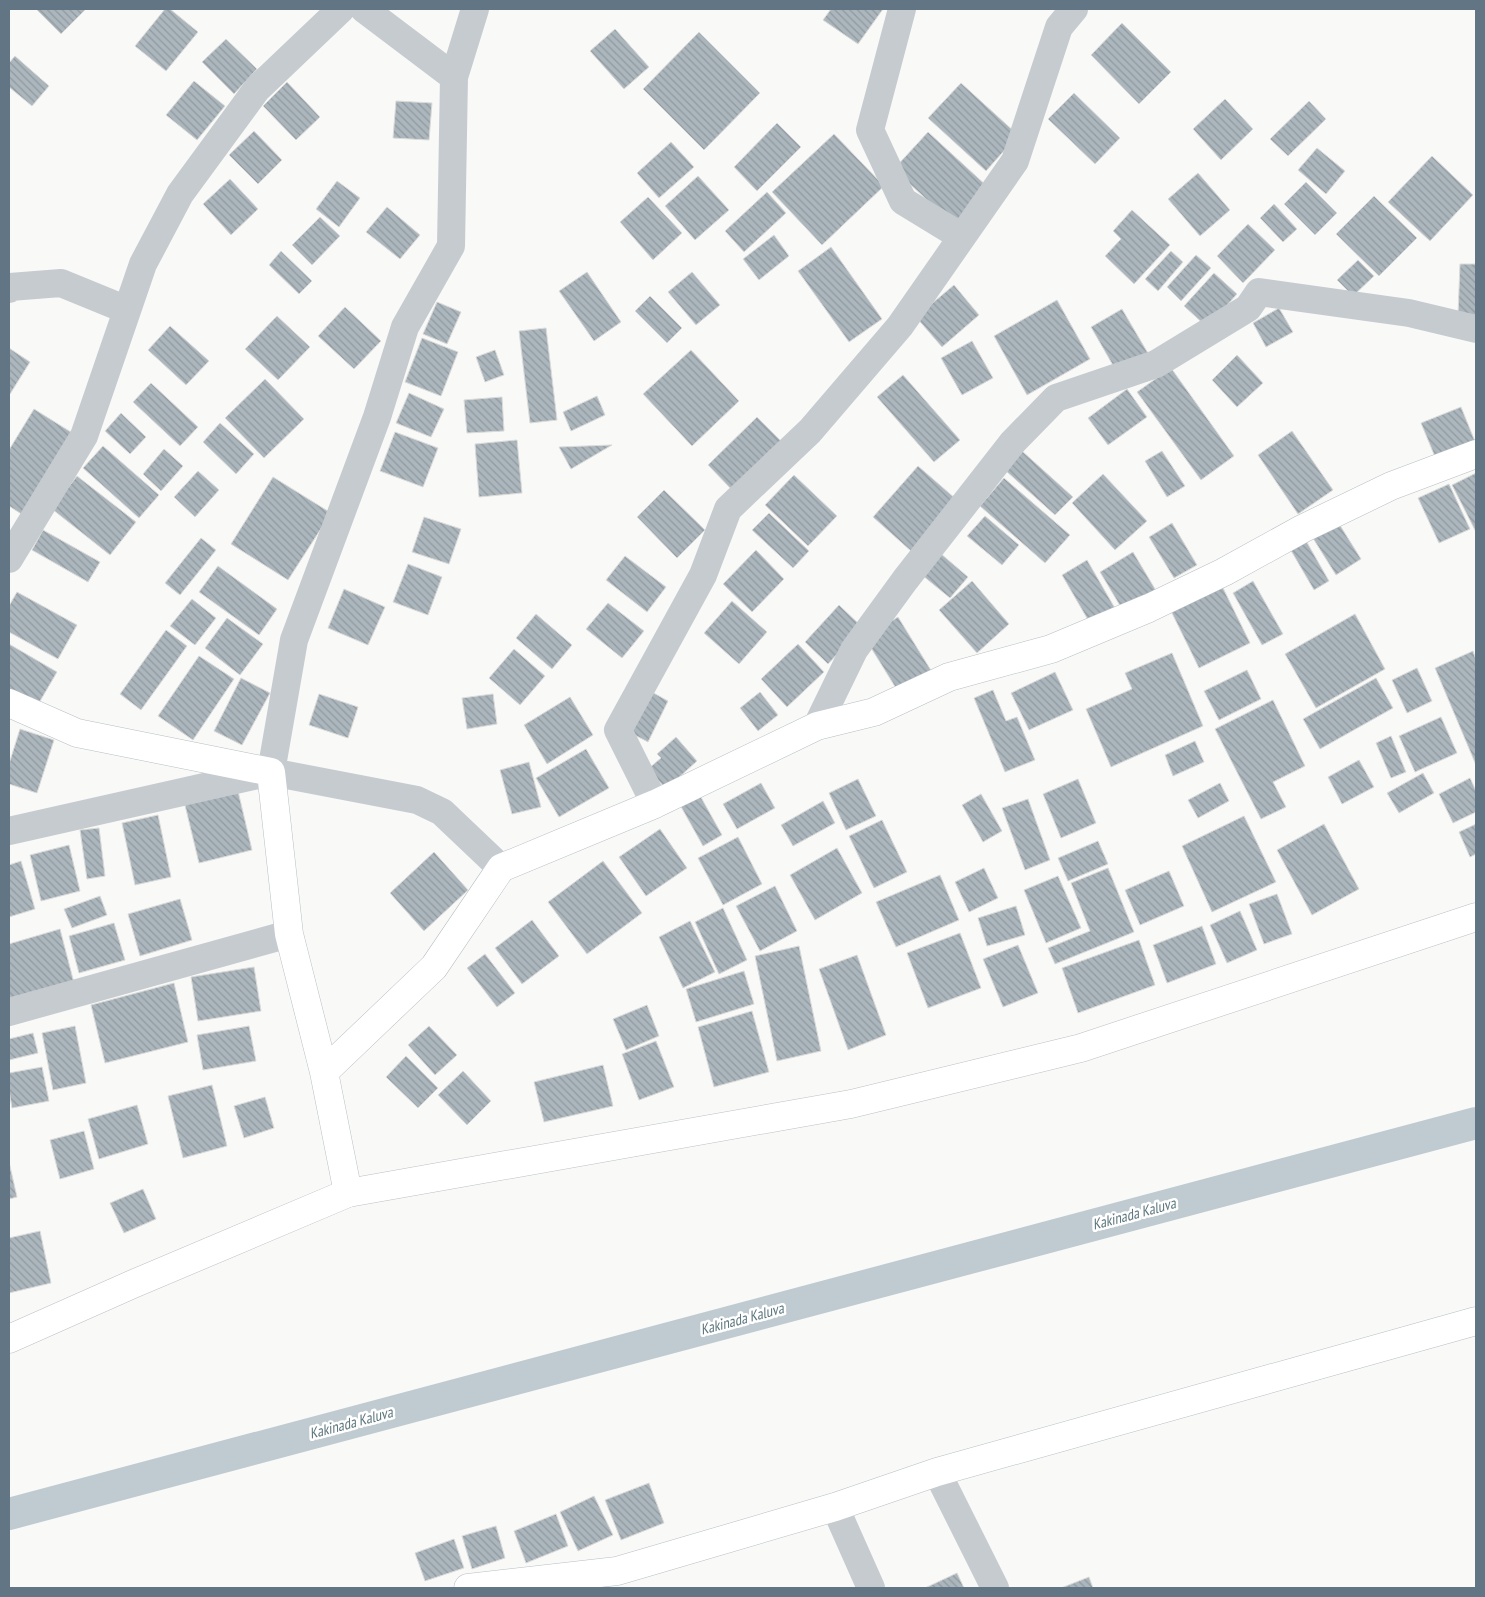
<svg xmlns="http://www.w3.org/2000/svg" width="1485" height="1597" font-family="'PT Sans Narrow',sans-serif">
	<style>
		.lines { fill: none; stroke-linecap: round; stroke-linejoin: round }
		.canal { stroke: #bfcbd0; stroke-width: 32 }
		.building { fill: url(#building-back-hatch); stroke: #dbdbd9 }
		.secondary-casing { stroke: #b8bfc4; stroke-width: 29 }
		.primary-casing { stroke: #bcc0c4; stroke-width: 29 }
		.street { stroke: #c6cbcf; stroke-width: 28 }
		.secondary { stroke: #fff; stroke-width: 28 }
		.primary { stroke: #fff; stroke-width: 28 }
		.labels { text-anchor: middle; stroke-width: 5; stroke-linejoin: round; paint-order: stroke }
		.water-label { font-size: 15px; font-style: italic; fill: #5c767e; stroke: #fff }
	</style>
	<defs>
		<pattern id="building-back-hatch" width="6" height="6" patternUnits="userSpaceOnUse" patternTransform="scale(1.25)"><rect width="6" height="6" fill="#acb6bd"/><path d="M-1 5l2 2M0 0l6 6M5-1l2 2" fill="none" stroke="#8f999f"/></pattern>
	</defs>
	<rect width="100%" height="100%" fill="#f9f9f7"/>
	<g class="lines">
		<path class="canal" d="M9,1514L1476,1123"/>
	</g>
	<path class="building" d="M36,9H86L61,34Z
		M165,9H170L198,32L166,71L135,46Z
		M831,9H883L858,44L823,20Z
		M1122,23L1171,72L1139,104L1091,55Z
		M615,29L649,67L624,89L590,51Z
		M699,32L760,93L704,150L643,89Z
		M226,39L257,69L234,94L202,62Z
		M15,56L49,86L32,106L9,87V63Z
		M194,81L225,106L197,140L166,115Z
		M287,82L320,117L296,140L263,106Z
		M961,83L1018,135L986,171L928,118Z
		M1074,93L1120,138L1095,164L1048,119Z
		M1225,99L1253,129L1221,160L1193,129Z
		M396,101L432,103L429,140L393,138Z
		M1309,101L1326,119L1288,156L1270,139Z
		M777,123L801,147L757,191L734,167Z
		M254,131L282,160L258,184L229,155Z
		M928,132L990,189L955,226L894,169Z
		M834,134L884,186L822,245L772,192Z
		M671,142L694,167L659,198L637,173Z
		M1317,148L1345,171L1326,194L1298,170Z
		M1432,156L1473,195L1430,241L1388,202Z
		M1198,173L1230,210L1200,236L1168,199Z
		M698,176L729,210L695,240L665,206Z
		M230,179L258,209L231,235L203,204Z
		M337,181L360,198L339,227L316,209Z
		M1306,182L1337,213L1315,235L1284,204Z
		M767,192L786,213L744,252L725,231Z
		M1374,196L1417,238L1379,276L1336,234Z
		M648,197L682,233L653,260L620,222Z
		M1274,204L1297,229L1283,242L1260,218Z
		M387,207L420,235L400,259L366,232Z
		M1132,210L1170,245L1134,284L1105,256L1121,239L1113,231Z
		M320,217L340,236L312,265L292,245Z
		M1248,224L1275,250L1243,283L1217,256Z
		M774,235L789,256L759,280L743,259Z
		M831,247L882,319L849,342L798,271Z
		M281,251L312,281L299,294L269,265Z
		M1171,251L1183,262L1158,291L1145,279Z
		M1196,255L1211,268L1181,301L1167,287Z
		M1358,260L1374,276L1353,296L1337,280Z
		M1460,264H1476V316L1458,315Z
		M587,272L621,322L594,341L559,291Z
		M692,272L720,305L696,325L668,292Z
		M1214,273L1237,294L1207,327L1184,306Z
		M954,285L979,315L942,347L916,317Z
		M650,296L682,328L667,343L635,311Z
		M1057,300L1090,359L1027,395L994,336Z
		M437,302L461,312L447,344L423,334Z
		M345,307L381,341L354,369L318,336Z
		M1279,308L1293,332L1266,347L1253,323Z
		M1122,309L1149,355L1118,374L1091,327Z
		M277,316L310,347L278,380L245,349Z
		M170,326L209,361L186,385L148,350Z
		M546,328L557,420L530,423L519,331Z
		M422,338L458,352L441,396L405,382Z
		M972,341L993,378L962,395L941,358Z
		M9,348L30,362L10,394L9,393Z
		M495,350L504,375L485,382L476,357Z
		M691,350L739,401L692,446L643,394Z
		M1237,355L1263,383L1237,407L1212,380Z
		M1171,368L1234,456L1201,480L1137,392Z
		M903,375L960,440L934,462L877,397Z
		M265,379L304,419L264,458L225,418Z
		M151,383L198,427L180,446L133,402Z
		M1127,389L1147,417L1108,445L1088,418Z
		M409,393L444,409L431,437L396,423Z
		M597,396L605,415L571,431L563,412Z
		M502,397L504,431L467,433L464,400Z
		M1461,407L1476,444L1438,464L1421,423Z
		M34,409L74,434L23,515L9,506V450Z
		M121,413L146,437L130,454L105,431Z
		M757,417L785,445L736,494L708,465Z
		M220,423L254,454L236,474L203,442Z
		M1292,431L1333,490L1298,514L1258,455Z
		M395,432L438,448L423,487L380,471Z
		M517,440L522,493L479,497L475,444Z
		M612,445L571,469L559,447Z
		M103,446L159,495L139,518L83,468Z
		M164,449L183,466L161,491L143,474Z
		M1022,451L1073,497L1055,515L1005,470Z
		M1162,451L1185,486L1167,497L1145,461Z
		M918,466L957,500L911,551L873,517Z
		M198,471L219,490L195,517L174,497Z
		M1476,473V532L1452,485Z
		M1103,474L1147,521L1115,550L1072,503Z
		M794,475L837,516L808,546L765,505Z
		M77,476L136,522L110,555L52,509Z
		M273,477L331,513L288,580L231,544Z
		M1004,478L1070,535L1045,563L980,506Z
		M1449,484L1470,529L1439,543L1418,498Z
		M664,490L705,530L677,558L637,517Z
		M769,513L809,551L793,568L752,530Z
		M985,516L1019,545L1002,565L967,536Z
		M424,517L461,529L449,564L412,552Z
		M1336,519L1361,559L1336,575L1311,535Z
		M1172,523L1197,565L1174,578L1149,537Z
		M43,530L100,562L88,582L32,550Z
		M201,538L216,550L180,595L165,583Z
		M1305,539L1329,581L1314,590L1289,547Z
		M756,550L784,579L752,612L723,584Z
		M1133,552L1158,594L1125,614L1100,572Z
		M940,553L968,577L950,598L922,575Z
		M625,556L666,587L647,612L606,580Z
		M1087,560L1116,610L1091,625L1062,575Z
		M408,564L442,577L428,615L393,602Z
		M218,566L277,609L259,635L199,592Z
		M972,581L1009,624L977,653L939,610Z
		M1253,581L1283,634L1262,645L1233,593Z
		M1222,586L1250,643L1199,668L1171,611Z
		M344,589L385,607L368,645L328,628Z
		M17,592L77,625L58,659L9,632V606Z
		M192,599L216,618L195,645L170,626Z
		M732,601L767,632L739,664L704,633Z
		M608,603L644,631L622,658L586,629Z
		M839,605L862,627L828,664L805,642Z
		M536,614L572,645L552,669L516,638Z
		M1355,614L1385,669L1316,708L1285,654Z
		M898,617L932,672L899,693L865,638Z
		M227,618L263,644L240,675L205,648Z
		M166,630L187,646L141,710L120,694Z
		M9,644L57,672L36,708L9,693Z
		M798,644L824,672L787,707L761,679Z
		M514,649L545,676L520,705L489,678Z
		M1473,651L1476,660V765L1435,668Z
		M1172,653L1203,726L1111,767L1086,709L1132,689L1125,673Z
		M199,656L234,679L193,740L158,716Z
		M1417,668L1432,701L1407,713L1392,680Z
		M1247,670L1261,699L1219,720L1204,691Z
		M1055,672L1073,710L1029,730L1011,693Z
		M241,678L270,693L242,745L214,731Z
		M1376,678L1393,708L1320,749L1303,719Z
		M993,690L1006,721L1017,717L1035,760L1005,772L974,698Z
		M650,691L668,701L648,742L629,732Z
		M760,692L778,715L758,731L740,708Z
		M319,694L358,707L348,738L309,725Z
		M493,694L497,724L467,729L462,698Z
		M570,697L593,735L547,764L524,725Z
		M1273,700L1305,766L1273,782L1286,807L1261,819L1215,729Z
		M1441,717L1457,753L1415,772L1399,736Z
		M20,729L54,740L37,793L9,784V764Z
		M1391,736L1406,772L1391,778L1376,743Z
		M676,737L697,761L666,789L648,769L661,758L657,754Z
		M1195,741L1204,762L1173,776L1165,755Z
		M586,749L609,788L559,817L536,778Z
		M1359,760L1374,787L1342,804L1328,777Z
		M529,762L541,807L512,814L500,770Z
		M1423,773L1434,793L1399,813L1387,793Z
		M1470,778L1476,791V812L1453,823L1439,794Z
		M858,779L876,816L846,830L829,793Z
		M1078,779L1096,823L1061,838L1043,794Z
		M761,783L775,808L737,829L723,804Z
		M1220,783L1229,801L1198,818L1188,800Z
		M237,787L252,850L199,863L184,801Z
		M698,792L722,835L703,846L679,803Z
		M981,794L1002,831L983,842L962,805Z
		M1028,799L1050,860L1025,870L1002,808Z
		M823,801L835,823L793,846L781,825Z
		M158,815L171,877L135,885L122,823Z
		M1244,816L1276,882L1212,912L1182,846Z
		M882,820L907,872L874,888L849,836Z
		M1324,824L1359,889L1312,915L1277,850Z
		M1476,824V854L1470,857L1459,832Z
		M99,828L105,876L87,879L80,830Z
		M660,829L687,868L646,896L619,857Z
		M738,837L762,884L723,905L698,858Z
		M1098,841L1108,864L1068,881L1058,858Z
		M69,845L80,891L41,901L30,855Z
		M837,848L862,893L815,920L790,875Z
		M434,852L468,890L424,931L390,893Z
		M21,861L35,909L9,917V865Z
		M603,861L642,913L587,954L548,902Z
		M984,868L998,898L969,912L955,882Z
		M1108,868L1134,932L1055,964L1048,948L1090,931L1071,883Z
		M1169,871L1184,906L1140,925L1125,890Z
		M940,875L959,920L896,947L876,902Z
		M1058,876L1081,928L1046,943L1024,890Z
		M775,886L797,931L760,951L736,906Z
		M1277,894L1292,934L1264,944L1249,904Z
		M100,896L107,915L72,928L64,909Z
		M180,899L192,940L140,956L128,914Z
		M1016,906L1025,935L987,946L978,918Z
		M723,908L747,960L719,974L695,922Z
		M1240,911L1257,950L1227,963L1210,925Z
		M532,920L559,956L522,984L495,948Z
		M690,921L715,972L683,988L659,937Z
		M114,923L125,960L79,973L69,936Z
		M1202,926L1216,964L1167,983L1153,945Z
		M60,929L74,983L9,1001V944Z
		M960,933L981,988L928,1008L907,953Z
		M1139,940L1155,985L1078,1013L1062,968Z
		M1018,945L1038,993L1003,1007L983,959Z
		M799,946L821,1051L777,1061L755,956Z
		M485,954L515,993L497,1007L467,968Z
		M857,955L886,1035L848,1050L819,969Z
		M254,967L261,1011L198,1021L191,977Z
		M744,971L754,1004L696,1022L686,989Z
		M174,983L188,1042L105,1063L91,1005Z
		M647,1005L659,1036L626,1050L613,1019Z
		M752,1011L769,1072L714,1087L698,1027Z
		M75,1026L86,1083L53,1090L42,1033Z
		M249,1026L256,1061L203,1070L197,1035Z
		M429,1026L457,1055L435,1075L408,1045Z
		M33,1033L38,1053L9,1060V1039Z
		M656,1041L674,1087L639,1100L622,1054Z
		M406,1056L438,1088L418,1108L386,1077Z
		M603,1065L613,1106L544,1122L534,1082Z
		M42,1067L49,1101L12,1108L9,1090V1073Z
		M463,1071L491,1101L467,1125L438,1095Z
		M212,1085L227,1146L183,1158L168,1096Z
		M265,1097L274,1128L244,1138L234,1106Z
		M137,1105L148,1144L99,1159L88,1119Z
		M84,1131L94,1169L60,1179L50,1140Z
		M9,1162L17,1197L9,1199Z
		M143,1189L156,1219L124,1233L110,1203Z
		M40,1231L51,1283L9,1293V1238Z
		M649,1483L664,1523L621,1540L605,1500Z
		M594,1496L613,1535L578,1551L560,1512Z
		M556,1514L568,1546L526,1563L514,1531Z
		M496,1526L505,1558L472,1569L462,1536Z
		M454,1539L464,1568L425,1581L415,1553Z
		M957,1573L964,1588H925Z
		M1089,1577L1093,1588H1061Z"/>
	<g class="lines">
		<defs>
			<path id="secondary" d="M9,703L77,733L271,772L289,934L324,1072L348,1193
				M324,1072L434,967L501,868L655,804L817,726L874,712L949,677L1051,649L1149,608L1224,572L1302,529L1391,486L1476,454
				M468,1588L617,1571L835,1507L937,1472L1476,1321"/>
			<path id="primary" d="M9,1339L133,1284L348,1193L851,1104L1081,1048L1476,917"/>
		</defs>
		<use href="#secondary" class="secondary-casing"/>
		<use href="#primary" class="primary-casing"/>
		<path class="street" d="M364,9L454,77
			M902,9L870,130L903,201L962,237
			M9,289L10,287L61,283L127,310
			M9,559L84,436L143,264L180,194L257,89L341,9
			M817,726L854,650L905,580L1013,442L1056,398L1156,364L1248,308L1259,292L1409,313L1476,329
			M271,772L294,640L377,417L405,327L451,246L454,77L475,9
			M655,804L618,730L703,575L728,509L810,431L900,326L1015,161L1059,27L1074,9
			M9,831L271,772L417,800L442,812L501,868
			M9,1012L289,934
			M937,1472L995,1588
			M835,1507L871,1588"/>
		<use href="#secondary" class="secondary"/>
		<use href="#primary" class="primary"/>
	</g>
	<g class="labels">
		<g class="water-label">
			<text transform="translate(1134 1214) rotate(-15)" y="5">Kakinada Kaluva</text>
			<text transform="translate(742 1319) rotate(-15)" y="5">Kakinada Kaluva</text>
			<text transform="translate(351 1423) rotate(-15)" y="5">Kakinada Kaluva</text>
		</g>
	</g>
	<rect width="1485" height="1597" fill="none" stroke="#617585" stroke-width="20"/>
</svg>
